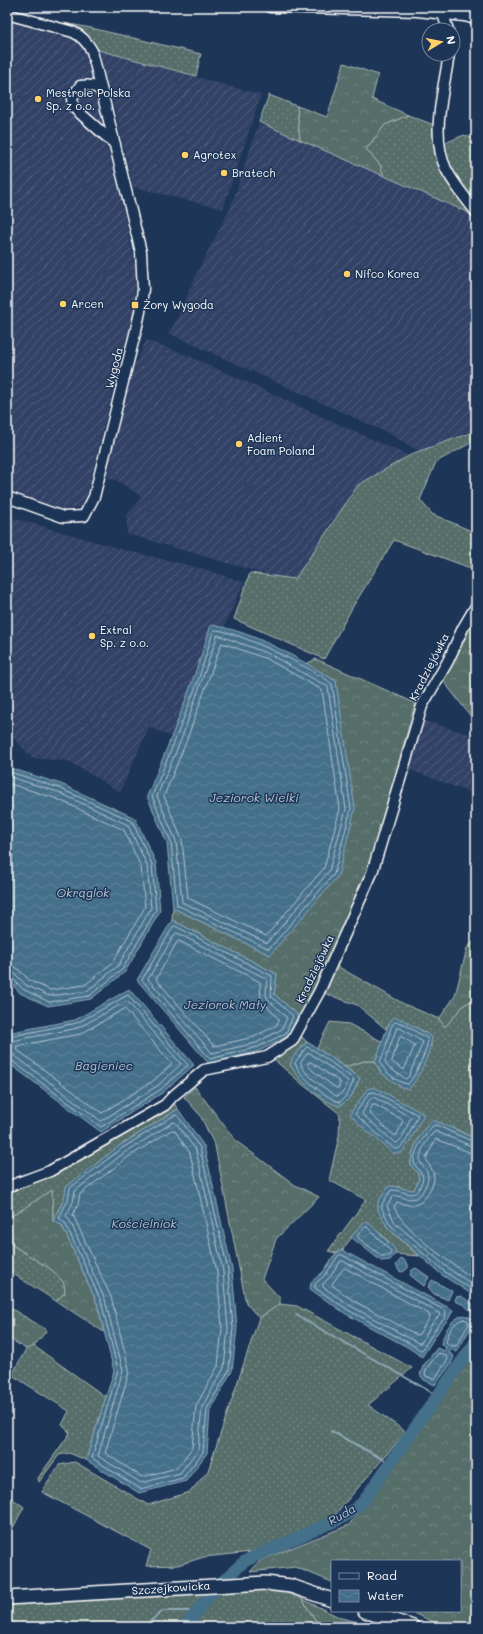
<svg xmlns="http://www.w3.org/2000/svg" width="483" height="1634" font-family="Mali,sans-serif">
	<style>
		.industrial { fill: url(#industrial-furrows) }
		.grass { fill: url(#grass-dots); stroke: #abb6b4 }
		.forest { fill: url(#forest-crowns); stroke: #abb6b4 }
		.water { fill: url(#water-waves); stroke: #8fa9b9 }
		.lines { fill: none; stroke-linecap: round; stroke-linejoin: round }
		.shore { stroke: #b4c5d0; stroke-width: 1 }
		.stream { stroke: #8fa9b9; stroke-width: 2 }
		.river { stroke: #446f8a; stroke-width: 12 }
		.minor-casing { stroke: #fff; stroke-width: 13 }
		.major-casing { stroke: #fff; stroke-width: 16 }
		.minor { stroke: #1d3557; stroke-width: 10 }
		.major { stroke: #1d3557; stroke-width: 13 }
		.poi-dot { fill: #ffd166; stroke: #1d3557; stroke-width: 1.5 }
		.labels { text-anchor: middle; stroke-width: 3; stroke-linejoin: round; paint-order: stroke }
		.poi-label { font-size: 11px; fill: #fff; stroke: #1d3557; text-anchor: start }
		.street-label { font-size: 11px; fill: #fff; stroke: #1d3557 }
		.water-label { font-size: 12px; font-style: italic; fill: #b4c5d0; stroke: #1d3557 }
	</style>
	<defs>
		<pattern id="industrial-furrows" width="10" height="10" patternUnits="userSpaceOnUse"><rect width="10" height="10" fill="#324366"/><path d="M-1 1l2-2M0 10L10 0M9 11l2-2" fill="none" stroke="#515f7d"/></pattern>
		<pattern id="grass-dots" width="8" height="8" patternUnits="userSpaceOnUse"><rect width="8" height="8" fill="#576e6a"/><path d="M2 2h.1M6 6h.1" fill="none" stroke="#708480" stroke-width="1.8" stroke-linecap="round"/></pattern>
		<pattern id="forest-crowns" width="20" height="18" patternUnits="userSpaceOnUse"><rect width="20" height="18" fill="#576e6a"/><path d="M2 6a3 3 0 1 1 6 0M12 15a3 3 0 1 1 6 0" fill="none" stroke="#708480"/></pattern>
		<pattern id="water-waves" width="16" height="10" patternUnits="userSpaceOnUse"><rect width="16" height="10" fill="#446f8a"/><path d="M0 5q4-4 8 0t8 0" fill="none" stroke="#60859c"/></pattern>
	</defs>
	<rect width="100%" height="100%" fill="#1d3557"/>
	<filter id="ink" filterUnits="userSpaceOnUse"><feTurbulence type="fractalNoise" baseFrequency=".025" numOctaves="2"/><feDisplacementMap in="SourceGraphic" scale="8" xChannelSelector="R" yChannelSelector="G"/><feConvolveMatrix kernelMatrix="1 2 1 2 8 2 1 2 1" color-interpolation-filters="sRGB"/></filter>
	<g filter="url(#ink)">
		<path class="industrial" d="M7,19L71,37L85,48L112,158L136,269L135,311L111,397L87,495L81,507L59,511L7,492V102L10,88L7,87Z
			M98,50L261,95L223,209L133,187L113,103Z
			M259,122L467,212L476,220V429L420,452L388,433L168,333L174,325L200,266L230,209Z
			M146,340L182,353L409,456L355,490L325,531L296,583L127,534V515L142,497L118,481L108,478L105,472L126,385Z
			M7,516L124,550L204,569L244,582L224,627L211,625L194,679L172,737L149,727L120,792L68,761L32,758L7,731Z
			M418,719L476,736V795L408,769Z"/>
		<path class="grass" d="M64,23L91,28L201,54L196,76L98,50C87,33 82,31 64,23Z
			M269,95L297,106L300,140L259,122Z
			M408,115L434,125L439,163L454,189L476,220L467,212L384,176L380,165L366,149L385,125Z
			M464,135L476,140V206L446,162L441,139L445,143Z
			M476,431V440L436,462L420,500L432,514L476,533V570L394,540L352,608L324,659L234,619L250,573L295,579L358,485L414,453Z
			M335,965L404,1004L439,1019L445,1027L464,1005L476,998V1110L474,1113L476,1120V1139L453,1128H425C417,1141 411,1150 411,1166L418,1173L419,1179L414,1190H406L397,1186L388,1228L419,1256L395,1254C394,1242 374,1228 364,1222L342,1250L336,1253L328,1251L366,1200L329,1180L339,1136L340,1114L302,1084L272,1058L300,1035L307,1042L301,1047L340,1106L351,1097L360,1078L345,1067L364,1061H375L381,1073L424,1062L432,1047L426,1033L415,1027L387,1026L386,1029L357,1005L324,993Z
			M173,1102L178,1109L119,1146L64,1199L53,1221L52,1191L7,1219V1188Z
			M7,1237L14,1246L52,1270L64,1283L65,1293L56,1301L7,1270Z
			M280,1304L297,1306L412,1368L368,1405L406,1432L332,1518L261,1551L204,1557L178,1565L146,1566L151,1550L42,1492L59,1465L75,1462L148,1505L190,1492L208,1471L259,1318Z
			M34,1346L106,1397L86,1460L69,1453L59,1455L39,1482L38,1478L70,1433L62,1425L69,1411L12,1375L26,1349Z
			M7,1495L24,1507L7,1539Z
			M276,1588L302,1599L320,1627H7V1604Z"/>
		<path class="forest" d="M344,63L378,75L372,99L408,115L385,125L366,149L380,165L384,176L300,140L297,106L327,117Z
			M476,615V723L441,678L469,624Z
			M316,659L415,703L387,810L364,883L317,986L289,1036L298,1015L274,994L277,974L172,920L173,908L270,955L336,681L306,664Z
			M476,939V998L464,1005L445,1027L439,1019L455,996L467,948Z
			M330,1022L349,1024L383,1042L375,1061H364L345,1067L317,1048Z
			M195,1087L236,1141L295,1185L319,1197L276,1239L262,1279L280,1298V1304L259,1318L246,1303L215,1146L200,1115L184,1097Z
			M52,1190L53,1221L62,1225L97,1303L104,1332L56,1301L65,1293L64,1283L52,1270L14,1246L7,1237V1219Z
			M7,1306L47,1330L34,1346L26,1349L7,1337Z
			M476,1348V1624C448,1631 433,1621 408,1611H460V1561H332V1582L295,1567L250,1572L261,1560L349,1525Z
			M302,1599L341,1618L378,1627H320Z"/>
		<path class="water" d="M211,625C256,632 297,658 336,681L355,809L338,876L270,955L173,908L167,843L147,796C171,740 193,683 211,625Z
			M7,767L61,784L135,818L156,863L160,911L125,972L91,999L48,1006L20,993L7,979Z
			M172,920L277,974L274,994L298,1015L289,1036L259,1051L209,1064L137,980Z
			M129,989L194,1065L162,1093L101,1132L7,1062V1033L75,1020Z
			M393,1017L403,1020L432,1037C431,1052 419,1078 409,1089L401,1087L381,1073L375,1061C382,1047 384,1030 393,1017Z
			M307,1042L317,1048L360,1078L351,1097L340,1106C322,1102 298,1080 290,1064L293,1057Z
			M368,1088H376L424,1114L409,1143L401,1153H393L360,1125L350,1114Z
			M178,1109L204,1146L232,1269L237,1328L232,1371L210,1410L207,1453L186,1481L139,1493L86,1460L114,1371L97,1303L62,1225L53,1221L64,1199L66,1187L119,1146Z
			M431,1121H436L476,1139V1297L442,1275L388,1228L378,1210V1202L389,1186C398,1186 405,1190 414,1190L419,1179L418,1173L411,1166C411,1148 420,1134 431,1121Z
			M364,1222L369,1223L395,1249V1254L390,1260L381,1261L351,1237Z
			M342,1250L453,1310L448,1320L441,1327L422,1357L409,1348L346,1314L310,1289L311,1282L323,1272L336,1253Z
			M402,1258L408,1264V1268L403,1272L399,1271L396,1265Z
			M416,1268L429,1277L424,1286L410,1275L412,1270Z
			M432,1280L452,1291L448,1300L434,1294L428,1287Z
			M461,1296L476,1306V1315L464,1305L455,1301L456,1297Z
			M464,1315L475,1320L457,1352L451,1350L449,1353L454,1356L451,1364L435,1385L424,1380L420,1375L423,1366L437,1348L444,1351L446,1348L441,1344C445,1331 450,1319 464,1315Z"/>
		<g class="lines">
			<path class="shore" d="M214,630C231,628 319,671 332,684L351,809L334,874L269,949L177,905L171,842L152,796L176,738L198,681Z
				M218,635L269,654L328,687L346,809L329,871L267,943L182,902L176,841L157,796L181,740Z
				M222,643L267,659L322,690L340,809L324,868L266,936L188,898L182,840L164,796L186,742Z
				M7,771L59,788L132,821L152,864L156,910L122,970L89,996L49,1002L23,989L11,977L7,976
				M7,776L58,792L128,825L147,865L151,908L118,966L87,991L49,996L26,985L14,973L7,971
				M7,783L55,798L124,830L141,867L145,907L113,962L85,985L50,990L29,980L17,968L7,965
				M175,926L272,976L271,996L293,1016L286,1033L258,1047L210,1059L142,980L173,927Z
				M177,933L267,979L266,993L267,998L287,1018L282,1029L256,1043L212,1053L148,979L175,934Z
				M179,941L260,982L261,1000L279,1019L277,1025L254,1037L214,1046L156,979L177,942Z
				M125,1009L172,1064L153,1081L102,1113L16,1049L17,1046L80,1034Z
				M395,1022L402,1023L428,1039C428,1049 414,1079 408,1084C396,1082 384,1072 380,1062L385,1050L391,1027Z
				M397,1028H400L423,1042L409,1076L406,1079L388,1067L385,1062Z
				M7,1037L77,1023L128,995L188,1065L160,1090L101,1127L11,1060L7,1059
				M400,1037H402L415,1045L404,1070L392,1062Z
				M7,1042L78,1028L127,1001L181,1064L157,1086L101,1121L14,1055L7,1054
				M307,1047L315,1051L354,1079L348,1094L340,1102C329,1101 297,1074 295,1063Z
				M310,1053L348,1081L344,1091L338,1096H336C328,1090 299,1072 301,1062L307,1054Z
				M309,1062H311L340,1082L339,1088H336L313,1071L308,1065Z
				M375,1092L418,1115L406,1141L399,1149H394L355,1114L369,1093Z
				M373,1097L411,1117L402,1138L397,1143H395L362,1114L368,1102Z
				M373,1105H375L403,1120L397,1135H394L369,1113Z
				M175,1115L178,1116L200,1148L228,1270L233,1328L229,1370L207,1409L203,1452L183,1478L140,1489L92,1458L118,1370L101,1301L65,1223L59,1218L68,1200L70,1188L121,1149Z
				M174,1122L176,1123L196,1150L223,1271L228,1328L224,1368L202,1407L198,1450L180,1473L141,1483L98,1456L123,1370L105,1300L70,1221L66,1216L73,1202L75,1191L124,1153Z
				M172,1130L175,1131L190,1153L217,1272L222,1328L218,1366L196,1406L192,1448L177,1468L142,1477L105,1453L128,1376L129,1369L111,1297L73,1215L78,1204L80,1194L127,1158Z
				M476,1143L436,1125L433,1126C426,1133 410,1155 415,1165C418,1170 422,1172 423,1178C416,1204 408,1190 391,1190L382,1204V1209L391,1226L445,1272L476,1292
				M476,1148L435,1131C428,1138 420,1150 420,1159C419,1164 425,1167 427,1172C429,1178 428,1181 425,1187C417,1204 409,1199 394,1195L387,1206L395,1223L448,1268L476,1287
				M476,1154L469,1152L436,1139L426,1158C428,1165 434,1170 434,1178C434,1182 432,1186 430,1190C422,1206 413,1208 397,1202L394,1207C404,1231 453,1265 476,1280
				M365,1227H367L391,1251V1253L389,1256H382L358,1238V1235Z
				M342,1255L446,1311L445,1318L438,1325L422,1350H420L411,1344L348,1310L315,1288V1284L326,1274L338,1256Z
				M341,1261H343L439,1313L440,1315L433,1322L421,1343H418L351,1306L323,1287V1284L330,1277Z
				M345,1268L429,1314L430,1317L419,1334L417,1335L354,1301L333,1286L332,1284L343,1269Z
				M464,1319L468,1321L469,1324L456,1346H450L446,1342C448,1332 454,1321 464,1319Z
				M439,1353L445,1355L448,1359L435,1378L433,1379L426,1376L425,1373L427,1368Z"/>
			<path class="stream" d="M296,1315L431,1392L437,1397
				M331,1431L390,1463
				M143,1627L163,1611H196"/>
			<path class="river" d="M185,1627L204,1602L228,1576L245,1561L344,1517L362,1503L476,1341"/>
			<defs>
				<path id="minor" d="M270,7L417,11L464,16L476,19
					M7,14L73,32C82,36 87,42 92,51L141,252L143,289L140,312L136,330L94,497L84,516L63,517L7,497
					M443,14L448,30
					M449,54C444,90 430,135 446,169C454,185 466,198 476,212
					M102,91C94,85 89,85 80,86L72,98L73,107L115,144
					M7,1187L50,1171L165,1105L173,1096L204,1070L267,1057L292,1041L319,992L372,873L422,706L448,661L463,628L476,606"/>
				<path id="major" d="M7,1598L265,1583L291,1586L332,1600
					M365,1611L413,1627"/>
			</defs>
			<use href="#minor" class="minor-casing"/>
			<use href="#major" class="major-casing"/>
			<use href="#minor" class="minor"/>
			<use href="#major" class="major"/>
		</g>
	</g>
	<g class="poi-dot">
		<circle cx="38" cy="99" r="4"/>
		<circle cx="185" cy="155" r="4"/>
		<circle cx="224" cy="173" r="4"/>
		<circle cx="347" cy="274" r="4"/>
		<circle cx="63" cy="304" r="4"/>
		<rect x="131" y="301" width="8" height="8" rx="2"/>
		<circle cx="239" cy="444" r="4"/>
		<circle cx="92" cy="636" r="4"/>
	</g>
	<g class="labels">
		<g class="poi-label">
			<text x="46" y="97">Mestrole Polska<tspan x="46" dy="13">Sp. z o.o.</tspan></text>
			<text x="193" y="159">Agrotex</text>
			<text x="232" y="177">Bratech</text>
			<text x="355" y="278">Nifco Korea</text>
			<text x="71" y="308">Arcen</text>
			<text x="143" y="309">Żory Wygoda</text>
			<text x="247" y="442">Adient<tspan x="247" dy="13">Foam Poland</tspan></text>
			<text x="100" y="634">Extral<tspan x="100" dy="13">Sp. z o.o.</tspan></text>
		</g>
		<g class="street-label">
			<text transform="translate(114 368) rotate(-76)" y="4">Wygoda</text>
			<text transform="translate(429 667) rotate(-63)" y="4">Kradziejówka</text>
			<text transform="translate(315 969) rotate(-65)" y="4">Kradziejówka</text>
			<text transform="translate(171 1588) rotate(-4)" y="4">Szczejkowicka</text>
		</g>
		<g class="water-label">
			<text x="254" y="802">Jeziorok Wielki</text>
			<text x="83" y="897">Okrąglok</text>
			<text x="225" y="1009">Jeziorok Mały</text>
			<text x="104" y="1070">Bagieniec</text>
			<text x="144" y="1228">Kościelniok</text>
			<text transform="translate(342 1515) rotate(-30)" y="4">Ruda</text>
		</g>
	</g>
	<rect width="483" height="1634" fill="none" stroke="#1d3557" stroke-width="24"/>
	<rect x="12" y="12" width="459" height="1610" fill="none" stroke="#fff" stroke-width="1.5" filter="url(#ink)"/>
	<rect x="331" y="1560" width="130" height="52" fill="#1d3557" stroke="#77869a"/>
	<rect x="339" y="1573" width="20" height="6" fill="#1d3557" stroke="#77869a"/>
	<text x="367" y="1580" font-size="12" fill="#ffffff">Road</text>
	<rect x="339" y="1590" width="20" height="12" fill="url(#water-waves)" stroke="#77869a"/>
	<text x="367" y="1600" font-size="12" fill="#ffffff">Water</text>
	<g transform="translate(441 42) rotate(80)"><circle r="19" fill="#1d3557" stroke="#77869a"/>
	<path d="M0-3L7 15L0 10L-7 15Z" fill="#ffd166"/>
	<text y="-6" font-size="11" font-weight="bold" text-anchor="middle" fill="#ffffff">N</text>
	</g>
</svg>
